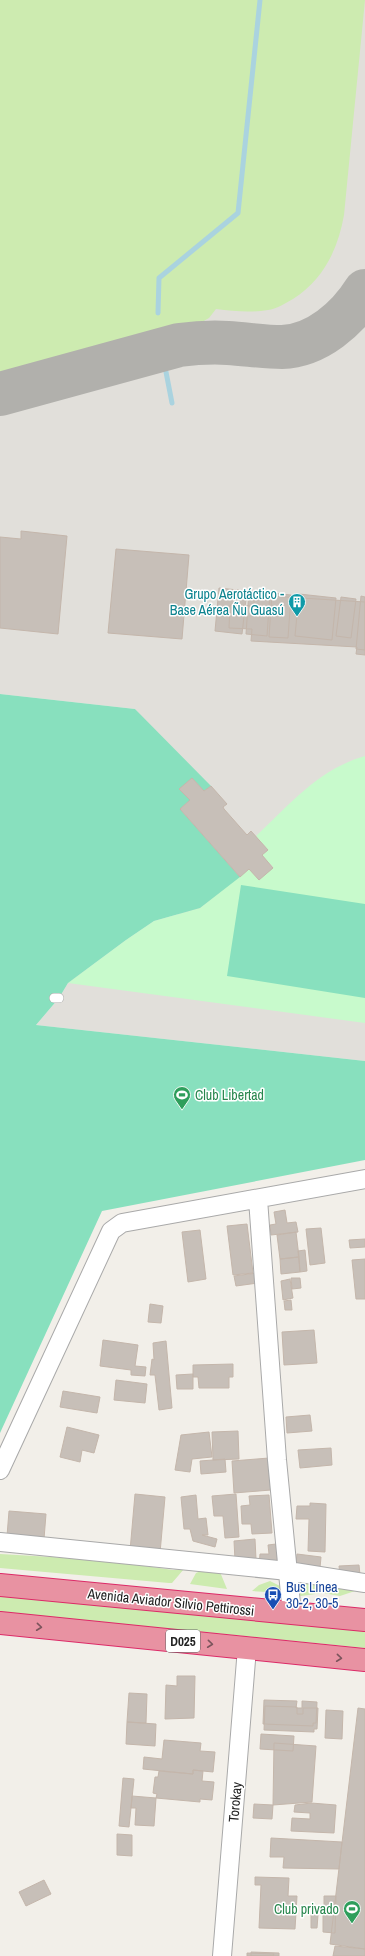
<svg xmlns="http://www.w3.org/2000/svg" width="365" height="1956" font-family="'Archivo Narrow',sans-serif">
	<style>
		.airport { fill: #e1dfda }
		.grass { fill: #cdebb0 }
		.park { fill: #c8facc }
		.pitch { fill: #88e0be }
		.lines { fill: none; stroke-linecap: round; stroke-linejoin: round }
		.stream { stroke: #aad3df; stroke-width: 5 }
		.taxiway { stroke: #b1b0ac; stroke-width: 44 }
		.building { fill: #c7bfb8; stroke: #c4b6ab }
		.service-casing { stroke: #a9a9a9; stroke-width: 10 }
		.minor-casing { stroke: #a9a9a9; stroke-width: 20 }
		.motorway-casing { stroke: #dc2a67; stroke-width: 24 }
		.service { stroke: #fff; stroke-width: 9 }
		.minor { stroke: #fff; stroke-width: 18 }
		.motorway { stroke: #e892a2; stroke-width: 22 }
		.oneway { stroke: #7b545c }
		.labels { text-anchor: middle; stroke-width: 3; stroke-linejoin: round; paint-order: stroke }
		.shield { fill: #fff; stroke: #646464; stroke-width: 1 }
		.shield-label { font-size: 13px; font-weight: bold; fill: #222 }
		.culture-label { font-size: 14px; fill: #0d838f; stroke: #fff; text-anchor: end }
		.leisure-label { font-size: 14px; fill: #27864d; stroke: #fff; text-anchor: start }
		.transit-label { font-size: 14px; fill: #164399; stroke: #fff; text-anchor: start }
		.street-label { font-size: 14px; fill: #222; stroke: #fff }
	</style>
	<rect width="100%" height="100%" fill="#f2efe9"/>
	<path class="airport" d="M0,0H365V1061L36,1025L59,998L68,983L86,970L240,877L180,809L179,789L192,778L135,709L0,694Z"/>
	<path class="grass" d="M0,0H365L344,215C338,249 324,279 293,299C286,303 276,309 268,310C250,313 233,311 216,309L209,318L202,322L0,376Z
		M0,1554L103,1560L173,1570L184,1569L172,1583H169L0,1568Z
		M203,1570L220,1572L227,1589L190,1584L196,1573Z
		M270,1581L282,1587V1593L252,1591L259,1585Z
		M302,1583L361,1589L340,1596L323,1593L301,1596L299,1595L298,1585Z
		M0,1593L365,1629V1648L0,1612Z"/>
	<path class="park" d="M365,756V1023L68,983L126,940L154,921L200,908L249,869L259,879L273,867L262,855L268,850L256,836C290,804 319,769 365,756Z"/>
	<path class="pitch" d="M0,694L135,709L211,786L204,791L192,778L180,789L190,800L180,809L240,877L200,908L154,921L126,940L68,983L59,998L36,1025L365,1061V1160L102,1211L0,1433Z
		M241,885L365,904V998L227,976Z"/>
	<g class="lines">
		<path class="stream" d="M158,313L159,278L238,213L260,0
			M166,372L172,403"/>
		<path class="taxiway" d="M0,394L179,345C195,343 211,342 228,343C246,344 264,347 282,347C317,346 348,318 365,291"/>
	</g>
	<path class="building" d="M21,531L67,536L58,634L0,628V537L21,539Z
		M116,549L189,555L182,639L108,633Z
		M219,588L247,591L242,634L215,631Z
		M249,591L270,593L267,636L246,634Z
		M272,593L291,595L288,638L269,637Z
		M299,594L336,598L332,640L295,636Z
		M254,595L365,602V655L356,654L357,647L251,641L252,629L229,628L230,605L254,606Z
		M361,596L365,597V650L356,649Z
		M341,597L356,599L351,638L336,636Z
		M192,778L204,791L211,786L227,804L223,807L224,809L247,835L251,831L268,850L262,855L273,868L259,880L249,869L240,877L180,809L190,800L179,789Z
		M285,1210L287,1223L296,1222L298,1232L271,1235L270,1225L276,1224L274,1212Z
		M247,1224L253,1273L233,1275L227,1226Z
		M321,1228L325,1263L310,1265L306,1229Z
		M200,1230L206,1279L188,1282L182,1232Z
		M296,1232L299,1257L280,1259L277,1235Z
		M365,1239V1247L350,1248L349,1240Z
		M305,1250L307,1271L300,1272L298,1251Z
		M299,1257L300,1272L281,1274L280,1259Z
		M365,1259V1299H356L352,1260Z
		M257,1273L258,1283L236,1286L234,1276Z
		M291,1278H300L301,1288L292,1289Z
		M290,1279L293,1298L283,1300L281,1281Z
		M291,1300L292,1310H285L284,1301Z
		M150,1304L163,1306L161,1323L148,1322Z
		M314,1330L317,1363L284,1365L282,1332Z
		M103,1340L138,1345L135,1366L146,1367L145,1376L131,1375V1370L100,1366Z
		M166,1341L172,1408L159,1410L155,1375H150L152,1359L154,1360L153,1343Z
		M233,1364V1377H229V1388H199L198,1377H193V1365Z
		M193,1374V1389H177L176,1375Z
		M116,1380L147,1384L145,1403L114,1400Z
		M63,1391L100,1397L97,1413L60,1407Z
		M310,1415L312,1431L287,1433L286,1417Z
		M67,1427L99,1435L94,1453L82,1450L80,1462L60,1457Z
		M238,1431L239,1459L213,1460L212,1432Z
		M209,1432L212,1457L192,1459L190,1472L175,1470L181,1435Z
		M331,1448L332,1465L300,1468L298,1450Z
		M269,1458L271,1490L234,1493L232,1461Z
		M225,1459L226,1472L201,1474L200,1461Z
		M135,1494L165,1497L160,1553L130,1551Z
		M236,1494L239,1537L225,1538L223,1516H214L212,1496Z
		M196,1495L198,1519L206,1518L208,1535H202L217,1539L215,1547L193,1541L190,1529H184L181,1497Z
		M269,1495L272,1533L252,1534L251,1524H242L241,1506L250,1505L249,1496Z
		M310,1503L326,1504L325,1552L308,1551L309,1519H296L297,1506H310Z
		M9,1511L46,1514L44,1539L7,1536Z
		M255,1539L256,1559L235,1560L234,1541Z
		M276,1544L277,1555H279L278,1568L259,1566L260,1554H269L268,1545Z
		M297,1554L321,1557L320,1568L296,1564Z
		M359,1565L360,1575L340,1576L339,1566Z
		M177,1676H195L194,1718L165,1719L166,1685L177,1686Z
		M129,1693L147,1694L146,1723L127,1722Z
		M264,1700L297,1701L296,1708H302V1701L317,1702L316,1723H313V1726L263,1724Z
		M265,1706L297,1707V1714H303V1708H318L317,1729H314V1732L264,1730Z
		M358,1708L365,1709V1949L330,1944Z
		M326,1710L343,1711L342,1739L325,1738Z
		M127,1722L156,1724L155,1746L126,1744Z
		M261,1734L294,1736L293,1751L260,1749Z
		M164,1740L201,1743L200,1751L215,1752L213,1772L193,1770V1774L143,1769L144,1757L162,1759Z
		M274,1743L316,1746L312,1802L273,1805Z
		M193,1770L203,1771L202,1781L214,1782L212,1800L200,1799V1802L156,1798L157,1794L153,1793L155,1777H158L159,1771L193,1774Z
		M123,1778L134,1779L129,1827L119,1826Z
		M132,1796L156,1798L154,1826L135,1825L136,1808H131Z
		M311,1803L336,1805L334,1833L291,1831L292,1818L310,1819V1813L294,1812L295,1805Z
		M254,1804L273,1805L272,1819L253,1818Z
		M117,1834L132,1835V1856L117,1855Z
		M271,1838L342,1842L339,1869L283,1868L284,1857H270Z
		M255,1877L289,1878L288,1896H297L295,1929L259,1928L261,1885H255Z
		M44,1880L51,1894L26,1906L19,1892Z
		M324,1896H336L335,1933L323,1932V1913H331V1907H324Z
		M311,1915H318L317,1928H311Z
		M335,1946L365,1949V1956H333Z
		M251,1952L279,1953V1956H251Z
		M247,1953L274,1954L273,1956H247Z"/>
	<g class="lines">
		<defs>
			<path id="service" d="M54,998H59"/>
			<path id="minor" d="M258,1199L277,1460L292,1614
				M0,1470L111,1231L122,1223L365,1179
				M0,1542L288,1571L365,1583
				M222,1956L247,1648"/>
			<path id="motorway" d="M0,1585L365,1620
				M0,1623L365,1660"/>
		</defs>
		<use href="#service" class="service-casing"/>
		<use href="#minor" class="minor-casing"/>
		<use href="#motorway" class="motorway-casing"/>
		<use href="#service" class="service"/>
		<use href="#minor" class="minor"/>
		<use href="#motorway" class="motorway"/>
	</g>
	<defs><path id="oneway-chevron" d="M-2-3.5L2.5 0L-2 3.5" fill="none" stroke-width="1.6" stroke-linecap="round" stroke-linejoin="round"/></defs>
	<g class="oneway">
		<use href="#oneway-chevron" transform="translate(39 1627) rotate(6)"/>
		<use href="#oneway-chevron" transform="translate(210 1644) rotate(6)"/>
		<use href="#oneway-chevron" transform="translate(339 1658) rotate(6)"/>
	</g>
	<defs>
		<symbol id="building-pin" viewBox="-11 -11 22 30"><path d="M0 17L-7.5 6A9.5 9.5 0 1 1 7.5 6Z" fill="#0f9aa8" stroke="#fff"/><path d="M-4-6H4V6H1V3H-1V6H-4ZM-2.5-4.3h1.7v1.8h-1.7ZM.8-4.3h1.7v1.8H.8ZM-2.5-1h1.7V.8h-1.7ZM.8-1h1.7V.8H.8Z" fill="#fff"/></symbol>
		<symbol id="stadium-pin" viewBox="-11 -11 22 30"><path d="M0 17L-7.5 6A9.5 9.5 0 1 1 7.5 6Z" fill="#2e9e5b" stroke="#fff"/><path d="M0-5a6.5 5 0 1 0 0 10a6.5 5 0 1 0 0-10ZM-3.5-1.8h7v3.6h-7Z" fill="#fff"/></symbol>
		<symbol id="bus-pin" viewBox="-11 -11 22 30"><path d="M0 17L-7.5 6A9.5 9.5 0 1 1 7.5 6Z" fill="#1a4fb4" stroke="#fff"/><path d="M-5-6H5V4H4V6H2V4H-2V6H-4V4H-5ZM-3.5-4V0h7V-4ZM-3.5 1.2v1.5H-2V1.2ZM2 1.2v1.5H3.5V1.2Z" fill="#fff"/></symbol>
	</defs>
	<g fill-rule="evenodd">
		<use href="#building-pin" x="287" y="592" width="20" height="27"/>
		<use href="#stadium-pin" x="172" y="1085" width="20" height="27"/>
		<use href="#bus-pin" x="263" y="1585" width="20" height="27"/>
		<use href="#stadium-pin" x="342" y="1899" width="20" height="27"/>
	</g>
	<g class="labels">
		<rect class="shield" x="166" y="1630" width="34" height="22" rx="3"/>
		<g class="shield-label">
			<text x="183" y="1646">D025</text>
		</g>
		<g class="culture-label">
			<text x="284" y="599">Grupo Aerotáctico -<tspan x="284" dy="16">Base Aérea Ñu Guasú</tspan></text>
		</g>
		<g class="leisure-label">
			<text x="195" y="1100">Club Libertad</text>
			<text x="339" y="1914" text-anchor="end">Club privado</text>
		</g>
		<g class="transit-label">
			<text x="286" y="1592">Bus Línea<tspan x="286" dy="16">30-2, 30-5</tspan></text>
		</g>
		<g class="street-label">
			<text transform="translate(171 1602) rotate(6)" y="5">Avenida Aviador Silvio Pettirossi</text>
			<text transform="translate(235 1802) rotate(-85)" y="5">Torokay</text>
		</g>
	</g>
</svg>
